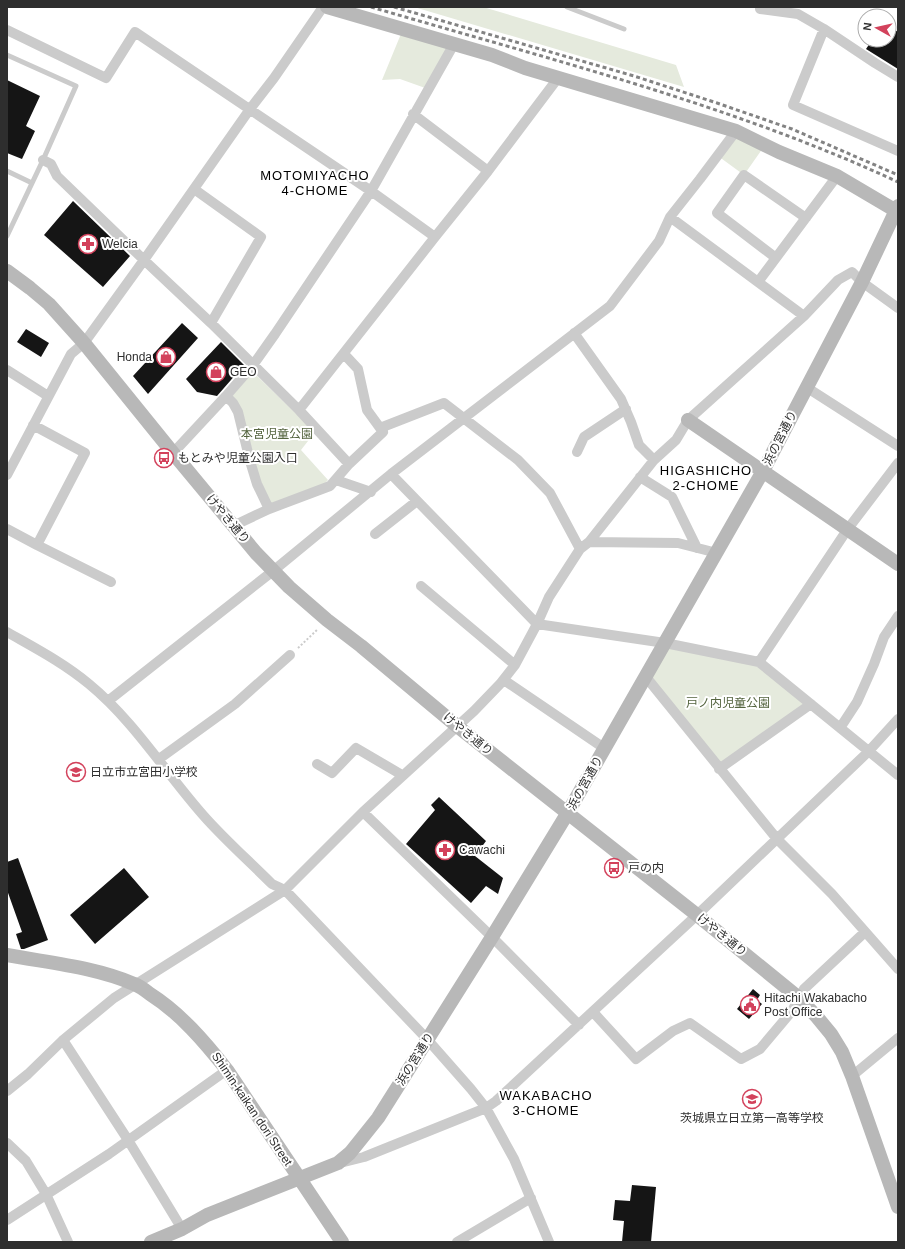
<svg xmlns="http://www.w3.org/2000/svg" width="905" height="1249" font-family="Helvetica,'Noto Sans JP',sans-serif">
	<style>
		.green { fill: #e5eadd }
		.building { fill: #151515 }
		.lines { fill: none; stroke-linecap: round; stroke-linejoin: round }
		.path { stroke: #cbcbcb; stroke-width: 2; stroke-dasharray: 2 2; stroke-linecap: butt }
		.lane { stroke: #cbcbcb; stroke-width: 5 }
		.street { stroke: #cbcbcb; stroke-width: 10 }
		.secondary { stroke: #b8b8b8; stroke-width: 14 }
		.rail { stroke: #838383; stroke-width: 3; stroke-dasharray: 4 3; stroke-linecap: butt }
		.labels { text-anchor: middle; stroke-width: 4; stroke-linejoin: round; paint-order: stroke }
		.poi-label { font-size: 12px; fill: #2e2e2e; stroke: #fff; text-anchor: start }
		.park-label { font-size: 12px; fill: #556540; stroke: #fff }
		.street-label { font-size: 12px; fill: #2e2e2e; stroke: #fff }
		.neighbourhood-label { font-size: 13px; letter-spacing: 1px; fill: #000; stroke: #fff }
	</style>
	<rect width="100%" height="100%" fill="#fff"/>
	<path class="green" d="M414,7H483L676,65L684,87Z
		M403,29L454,44L428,89L400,79L382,80Z
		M736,131L765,145L744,175L718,156Z
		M253,372L315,432L301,450L328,480L321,488L272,506L260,480L244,420L232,396Z
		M665,643L759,662L807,701L719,769L651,677Z"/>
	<path class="building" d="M889,26L898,32V69L866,49L872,40H889Z
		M7,80L40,96L26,126L35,131L22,159L7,153Z
		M73,201L130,256L103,287L44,235Z
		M182,323L198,338L148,394L133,376Z
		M26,329L49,343L41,357L17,342Z
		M221,342L244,365L217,396L197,392L186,379Z
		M439,797L486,841L475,856L503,878L498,894L486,886L471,903L406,844L435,810L431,805Z
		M18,858L48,940L24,949H21L16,934L22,932L7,890V862Z
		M124,868L149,897L95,944L70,915Z
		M753,989L760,995L757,1000L762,1004L749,1019L737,1009Z
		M632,1185L656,1187L651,1242H622L624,1221L613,1220L615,1200L630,1201Z"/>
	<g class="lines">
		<path class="path" d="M298,648L318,629"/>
		<path class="lane" d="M567,7L624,29
			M7,55L76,86L43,160L7,236
			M7,171L32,183"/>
		<path class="street" d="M760,9L798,14L824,29L875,63L898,77
			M824,29L793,105L898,151
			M7,30L106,78L135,32L371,191L435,237
			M413,114L488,171
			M43,160L51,164L57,176L144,260L211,323L299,410L349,464L330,486L269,509L233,526
			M194,189L261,237L211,323
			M670,217L804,316
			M776,258L717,213L744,175L806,218
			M758,282L837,176
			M574,333L621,399L631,422L639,445L654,460
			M344,354L358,369L367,410L383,432L349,464
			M7,370L48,396
			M806,387L898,446
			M226,396L233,403L238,412L250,461L257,484L269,509
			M299,410L435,237L488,171L558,78
			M33,425L85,453L37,545
			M380,428L444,403L518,460L550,493L580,549
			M577,452L584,437L626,409
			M173,453L226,396L253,365L275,334L371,191L454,44
			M391,474L537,624L665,643L759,662L898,775
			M7,475L71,354L84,343L144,260L250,109L274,78L323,7
			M640,477L672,497L697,548
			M336,480L371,492
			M7,529L37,545L111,582
			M375,534L417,501
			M589,542L678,543L717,553
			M421,586L515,665
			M7,632C35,648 64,663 89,684C134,721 165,772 203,815C224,839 249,861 272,884L285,890L427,1039L471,1089L486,1108L514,1159L549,1242
			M759,662L847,530L898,463
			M646,677L777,839L832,894L898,969
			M504,680L604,748
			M108,701L273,571L391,474L610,306L659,241L670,217L700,179L736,131
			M840,728L857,702L874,664L884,637L898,616
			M159,759L235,704L290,655
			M317,764L332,773L356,748L402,775
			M719,769L811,704
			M363,812L492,937L579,1025
			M593,1012L636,1059L673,1031L690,1023L741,1059L760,1049L792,1011L804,989L865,932
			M63,1040L128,1140L182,1229
			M852,1076L898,1038
			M7,1091L28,1074L63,1040L114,998L285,890L363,812L474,711L500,684L515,665L537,624L549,597L580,549L589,542L654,460L676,440L688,420L804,316L838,280L852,272L862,282L898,308
			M7,1143L26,1161L46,1194L68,1242
			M340,1163L364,1157L486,1108L496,1101L697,915L868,752L898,719
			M7,1220L109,1154L227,1070
			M457,1242L531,1198"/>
		<path class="secondary" d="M327,7L492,55L525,68L736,131L779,152L837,176L898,212
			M7,271L30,288L49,304L84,343L173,453L256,553L289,587L327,620L361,646L457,726L697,915L799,998L817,1017L831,1034L842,1052L852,1076L898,1207
			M688,420L898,564
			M7,955C49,963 95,967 134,984C140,986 145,990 150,994C180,1013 204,1041 227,1070L342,1242
			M151,1242L182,1229L207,1215L338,1163L350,1153L378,1118L492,937L567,814L763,471L862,282L898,206"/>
		<path class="rail" d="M371,7C548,59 730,104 898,182
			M394,7L634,76L717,103L792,129L898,175"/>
	</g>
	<defs>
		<symbol id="pharmacy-ring" viewBox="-11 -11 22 22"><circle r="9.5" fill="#fff" stroke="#d3425c" stroke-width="1.5"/><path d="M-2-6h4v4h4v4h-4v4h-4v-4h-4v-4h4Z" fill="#d3425c"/></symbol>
		<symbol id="shop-ring" viewBox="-11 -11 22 22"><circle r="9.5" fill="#fff" stroke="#d3425c" stroke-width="1.5"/><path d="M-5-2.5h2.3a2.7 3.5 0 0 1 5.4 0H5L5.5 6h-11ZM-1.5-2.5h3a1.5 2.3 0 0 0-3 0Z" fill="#d3425c"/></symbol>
		<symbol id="bus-ring" viewBox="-11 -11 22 22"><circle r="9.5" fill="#fff" stroke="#d3425c" stroke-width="1.5"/><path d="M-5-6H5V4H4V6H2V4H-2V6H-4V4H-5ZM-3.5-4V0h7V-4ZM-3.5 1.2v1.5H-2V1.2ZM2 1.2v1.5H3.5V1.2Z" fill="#d3425c"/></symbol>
		<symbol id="school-ring" viewBox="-11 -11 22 22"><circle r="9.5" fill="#fff" stroke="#d3425c" stroke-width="1.5"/><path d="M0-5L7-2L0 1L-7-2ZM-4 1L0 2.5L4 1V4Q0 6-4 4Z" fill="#d3425c"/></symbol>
		<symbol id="civic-ring" viewBox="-11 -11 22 22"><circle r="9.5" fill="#fff" stroke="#d3425c" stroke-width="1.5"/><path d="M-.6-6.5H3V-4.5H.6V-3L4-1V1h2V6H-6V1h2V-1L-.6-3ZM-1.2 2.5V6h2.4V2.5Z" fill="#d3425c"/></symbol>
	</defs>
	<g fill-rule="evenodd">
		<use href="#pharmacy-ring" x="77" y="233" width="22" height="22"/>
		<use href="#shop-ring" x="155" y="346" width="22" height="22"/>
		<use href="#shop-ring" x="205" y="361" width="22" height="22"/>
		<use href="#bus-ring" x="153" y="447" width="22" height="22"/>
		<use href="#school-ring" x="65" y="761" width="22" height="22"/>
		<use href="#pharmacy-ring" x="434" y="839" width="22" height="22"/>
		<use href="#bus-ring" x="603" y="857" width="22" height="22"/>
		<use href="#civic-ring" x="739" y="994" width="22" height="22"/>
		<use href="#school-ring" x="741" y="1088" width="22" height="22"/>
	</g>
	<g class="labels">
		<g class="poi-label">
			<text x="102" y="248">Welcia</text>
			<text x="152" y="361" text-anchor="end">Honda</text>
			<text x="230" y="376">GEO</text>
			<text x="178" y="462">もとみや児童公園入口</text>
			<text x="90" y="776">日立市立宮田小学校</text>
			<text x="459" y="854">Cawachi</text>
			<text x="628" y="872">戸の内</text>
			<text x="764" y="1002">Hitachi Wakabacho<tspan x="764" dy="14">Post Office</tspan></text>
			<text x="752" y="1122" text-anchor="middle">茨城県立日立第一高等学校</text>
		</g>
		<g class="park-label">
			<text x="277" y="438">本宮児童公園</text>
			<text x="728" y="707">戸ノ内児童公園</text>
		</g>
		<g class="street-label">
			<text transform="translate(780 438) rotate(-63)" y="4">浜の宮通り</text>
			<text transform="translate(228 519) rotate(50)" y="4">けやき通り</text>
			<text transform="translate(468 734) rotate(39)" y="4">けやき通り</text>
			<text transform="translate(585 783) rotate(-61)" y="4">浜の宮通り</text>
			<text transform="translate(722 935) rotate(39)" y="4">けやき通り</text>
			<text transform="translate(415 1059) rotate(-58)" y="4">浜の宮通り</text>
			<text transform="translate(252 1109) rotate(56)" y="4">Shimin-kaikan dori Street</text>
		</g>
		<g class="neighbourhood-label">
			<text x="315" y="180">MOTOMIYACHO<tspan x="315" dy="15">4-CHOME</tspan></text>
			<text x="706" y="475">HIGASHICHO<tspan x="706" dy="15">2-CHOME</tspan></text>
			<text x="546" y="1100">WAKABACHO<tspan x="546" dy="15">3-CHOME</tspan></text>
		</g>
	</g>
	<rect width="905" height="1249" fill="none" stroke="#2e2e2e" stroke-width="16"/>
	<g transform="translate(877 28) rotate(278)"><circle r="19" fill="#ffffff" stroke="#ababab"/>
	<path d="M0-3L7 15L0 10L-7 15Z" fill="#d3425c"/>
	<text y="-6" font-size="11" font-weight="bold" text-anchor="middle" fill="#2e2e2e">N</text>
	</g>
</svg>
